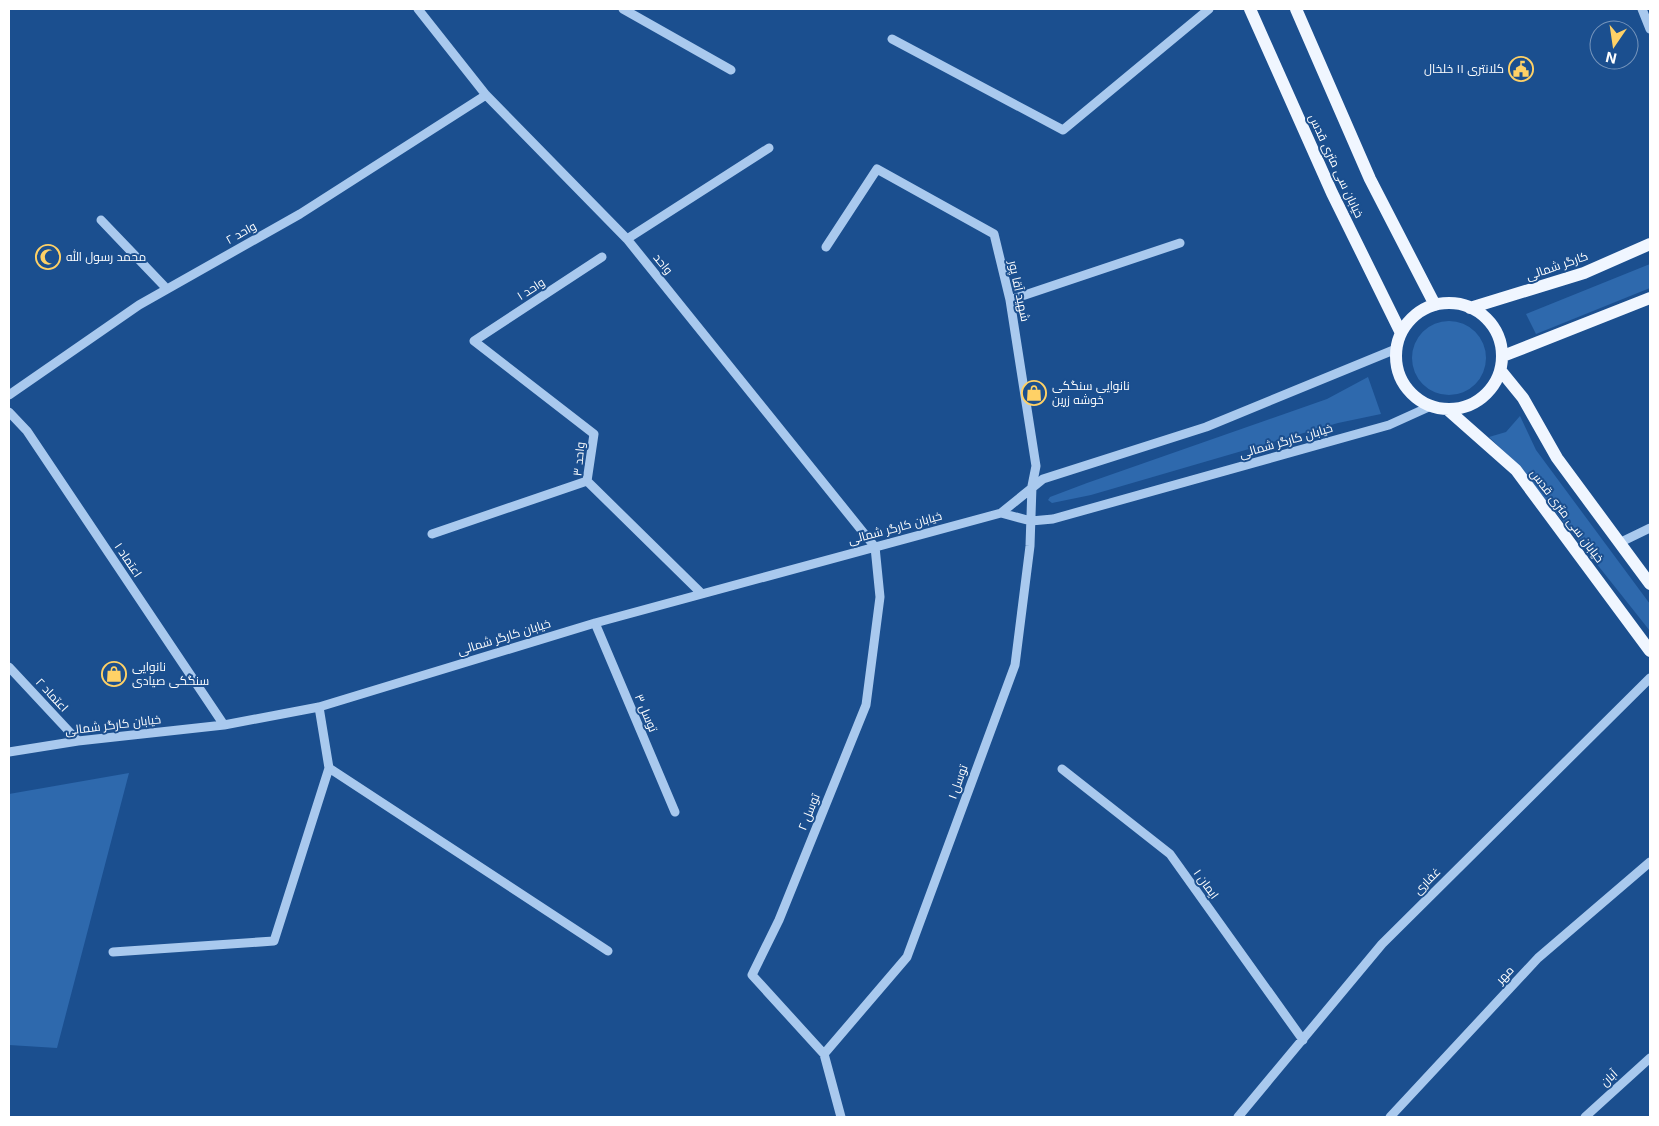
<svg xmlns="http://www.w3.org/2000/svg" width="1659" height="1126" font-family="Inter,Cairo,sans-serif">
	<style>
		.green { fill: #2e69ad }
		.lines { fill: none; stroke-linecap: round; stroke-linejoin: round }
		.minor { stroke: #a9c9ee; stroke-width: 9 }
		.major { stroke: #f0f6ff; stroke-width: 12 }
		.labels { text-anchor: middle; stroke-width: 4; stroke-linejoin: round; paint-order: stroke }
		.poi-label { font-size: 12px; fill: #fff; stroke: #1b4f8f; text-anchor: start }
		.street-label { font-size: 12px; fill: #fff; stroke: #1b4f8f }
	</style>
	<rect width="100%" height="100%" fill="#1b4f8f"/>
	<path class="green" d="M1650,264V288L1536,334L1526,314Z
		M1412 358a37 37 0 1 1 74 0a37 37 0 1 1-74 0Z
		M1368,377L1381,414L1338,423L1091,495L1052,503L1048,500L1050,497L1087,483L1327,399Z
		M1520,416L1536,450L1650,604V631L1519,466L1489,437L1506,432Z
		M129,773L57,1048L9,1045V794Z"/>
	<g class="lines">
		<path class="minor" d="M418,9L486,95L627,239L875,547
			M623,9L731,70
			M1642,9L1650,29
			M892,39L1063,130L1209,9
			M101,220L167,289
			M627,239L769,148
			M602,257L474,341L594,434L587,481L701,593
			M1010,300L1180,243
			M9,395L139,305L300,214L486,95
			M9,412L27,431L224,725
			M1001,513L1031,521L1053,519L1389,425L1431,406
			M432,534L587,481
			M1619,543L1650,528
			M595,623L675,812
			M9,667L78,741
			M9,752L78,741L224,725L319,707L595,623L1001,513L1043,479L1206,427L1396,349
			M329,768L608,951
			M1062,769L1170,854L1303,1040
			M113,952L274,941L329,768L319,707
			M824,1054L907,957L1015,665L1030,546L1032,486L1036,466L1010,300L994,234L877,169L826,247
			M841,1117L824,1054L752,975L779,920L866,705L880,597L875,547
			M1238,1117L1382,944L1650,678
			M1390,1117L1538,958L1650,862
			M1585,1117L1650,1058"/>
		<path class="major" d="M1250,9L1332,193L1401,333
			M1296,9L1370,179L1435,305
			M1396 356a53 53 0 1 1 106 0a53 53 0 1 1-106 0Z
			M1470,308L1584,273L1650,244
			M1503,356L1650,298
			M1501,371L1523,398L1557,458L1650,584
			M1447,409L1516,470L1650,651"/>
	</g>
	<defs>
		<symbol id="civic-ring" viewBox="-11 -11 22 22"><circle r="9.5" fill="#1b4f8f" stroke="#ffd166" stroke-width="1.5"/><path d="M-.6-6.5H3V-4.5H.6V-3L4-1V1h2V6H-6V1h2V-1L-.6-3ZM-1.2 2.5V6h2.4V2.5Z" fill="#ffd166"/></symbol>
		<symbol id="mosque-ring" viewBox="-11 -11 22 22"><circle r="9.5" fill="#1b4f8f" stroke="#ffd166" stroke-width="1.5"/><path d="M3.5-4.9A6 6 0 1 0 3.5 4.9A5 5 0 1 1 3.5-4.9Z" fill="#ffd166"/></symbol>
		<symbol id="shop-ring" viewBox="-11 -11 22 22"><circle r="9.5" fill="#1b4f8f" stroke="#ffd166" stroke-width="1.5"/><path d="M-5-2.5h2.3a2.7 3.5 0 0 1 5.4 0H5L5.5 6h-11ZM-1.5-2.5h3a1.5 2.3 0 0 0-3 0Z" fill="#ffd166"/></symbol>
	</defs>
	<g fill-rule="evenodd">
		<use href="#civic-ring" x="1507" y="55" width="28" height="28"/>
		<use href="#mosque-ring" x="34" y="243" width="28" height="28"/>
		<use href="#shop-ring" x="1020" y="379" width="28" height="28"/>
		<use href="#shop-ring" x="100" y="660" width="28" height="28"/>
	</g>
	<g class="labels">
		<g class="poi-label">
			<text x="1504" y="73" text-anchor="end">کلانتری ۱۱ خلخال</text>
			<text x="66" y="261">محمد رسول الله</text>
			<text x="1052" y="390">نانوایی سنگکی<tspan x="1052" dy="14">خوشه زرین</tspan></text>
			<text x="132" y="671">نانوایی<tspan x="132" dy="14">سنگکی صیادی</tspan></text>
		</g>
		<g class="street-label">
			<text transform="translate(1336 166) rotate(65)" y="4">خیابان سی متری قدس</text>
			<text transform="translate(241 233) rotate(-29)" y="4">واحد ۲</text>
			<text transform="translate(663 264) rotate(51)" y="4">واحد</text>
			<text transform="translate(1557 266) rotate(-19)" y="4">کارگر شمالی</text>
			<text transform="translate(531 289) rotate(-33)" y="4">واحد ۱</text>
			<text transform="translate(1019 291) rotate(78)" y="4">شهید آقا پور</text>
			<text transform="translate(1286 441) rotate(-16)" y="4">خیابان کارگر شمالی</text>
			<text transform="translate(579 459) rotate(-84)" y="4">واحد ۳</text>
			<text transform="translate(1567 516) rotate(53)" y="4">خیابان سی متری قدس</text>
			<text transform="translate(895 528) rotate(-15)" y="4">خیابان کارگر شمالی</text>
			<text transform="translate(128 560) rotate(56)" y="4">اعتماد ۱</text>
			<text transform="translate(504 637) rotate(-17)" y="4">خیابان کارگر شمالی</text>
			<text transform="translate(52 695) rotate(47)" y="4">اعتماد ۲</text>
			<text transform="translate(646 713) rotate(67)" y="4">توسل ۳</text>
			<text transform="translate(113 725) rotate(-7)" y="4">خیابان کارگر شمالی</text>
			<text transform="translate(958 782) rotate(-70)" y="4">توسل ۱</text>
			<text transform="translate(809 812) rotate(-68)" y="4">توسل ۲</text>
			<text transform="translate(1427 881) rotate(-45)" y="4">غفاری</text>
			<text transform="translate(1206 884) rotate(54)" y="4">ایمان ۱</text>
			<text transform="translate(1505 975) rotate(-47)" y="4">مهر</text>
			<text transform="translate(1609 1078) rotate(-42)" y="4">آبان</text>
		</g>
	</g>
	<rect width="1659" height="1126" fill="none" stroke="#ffffff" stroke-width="20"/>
	<g transform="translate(1614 45) rotate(193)"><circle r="24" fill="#1b4f8f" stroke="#7695bc"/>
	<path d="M0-4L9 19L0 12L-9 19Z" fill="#ffd166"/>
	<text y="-8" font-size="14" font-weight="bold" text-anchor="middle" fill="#ffffff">N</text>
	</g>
</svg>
